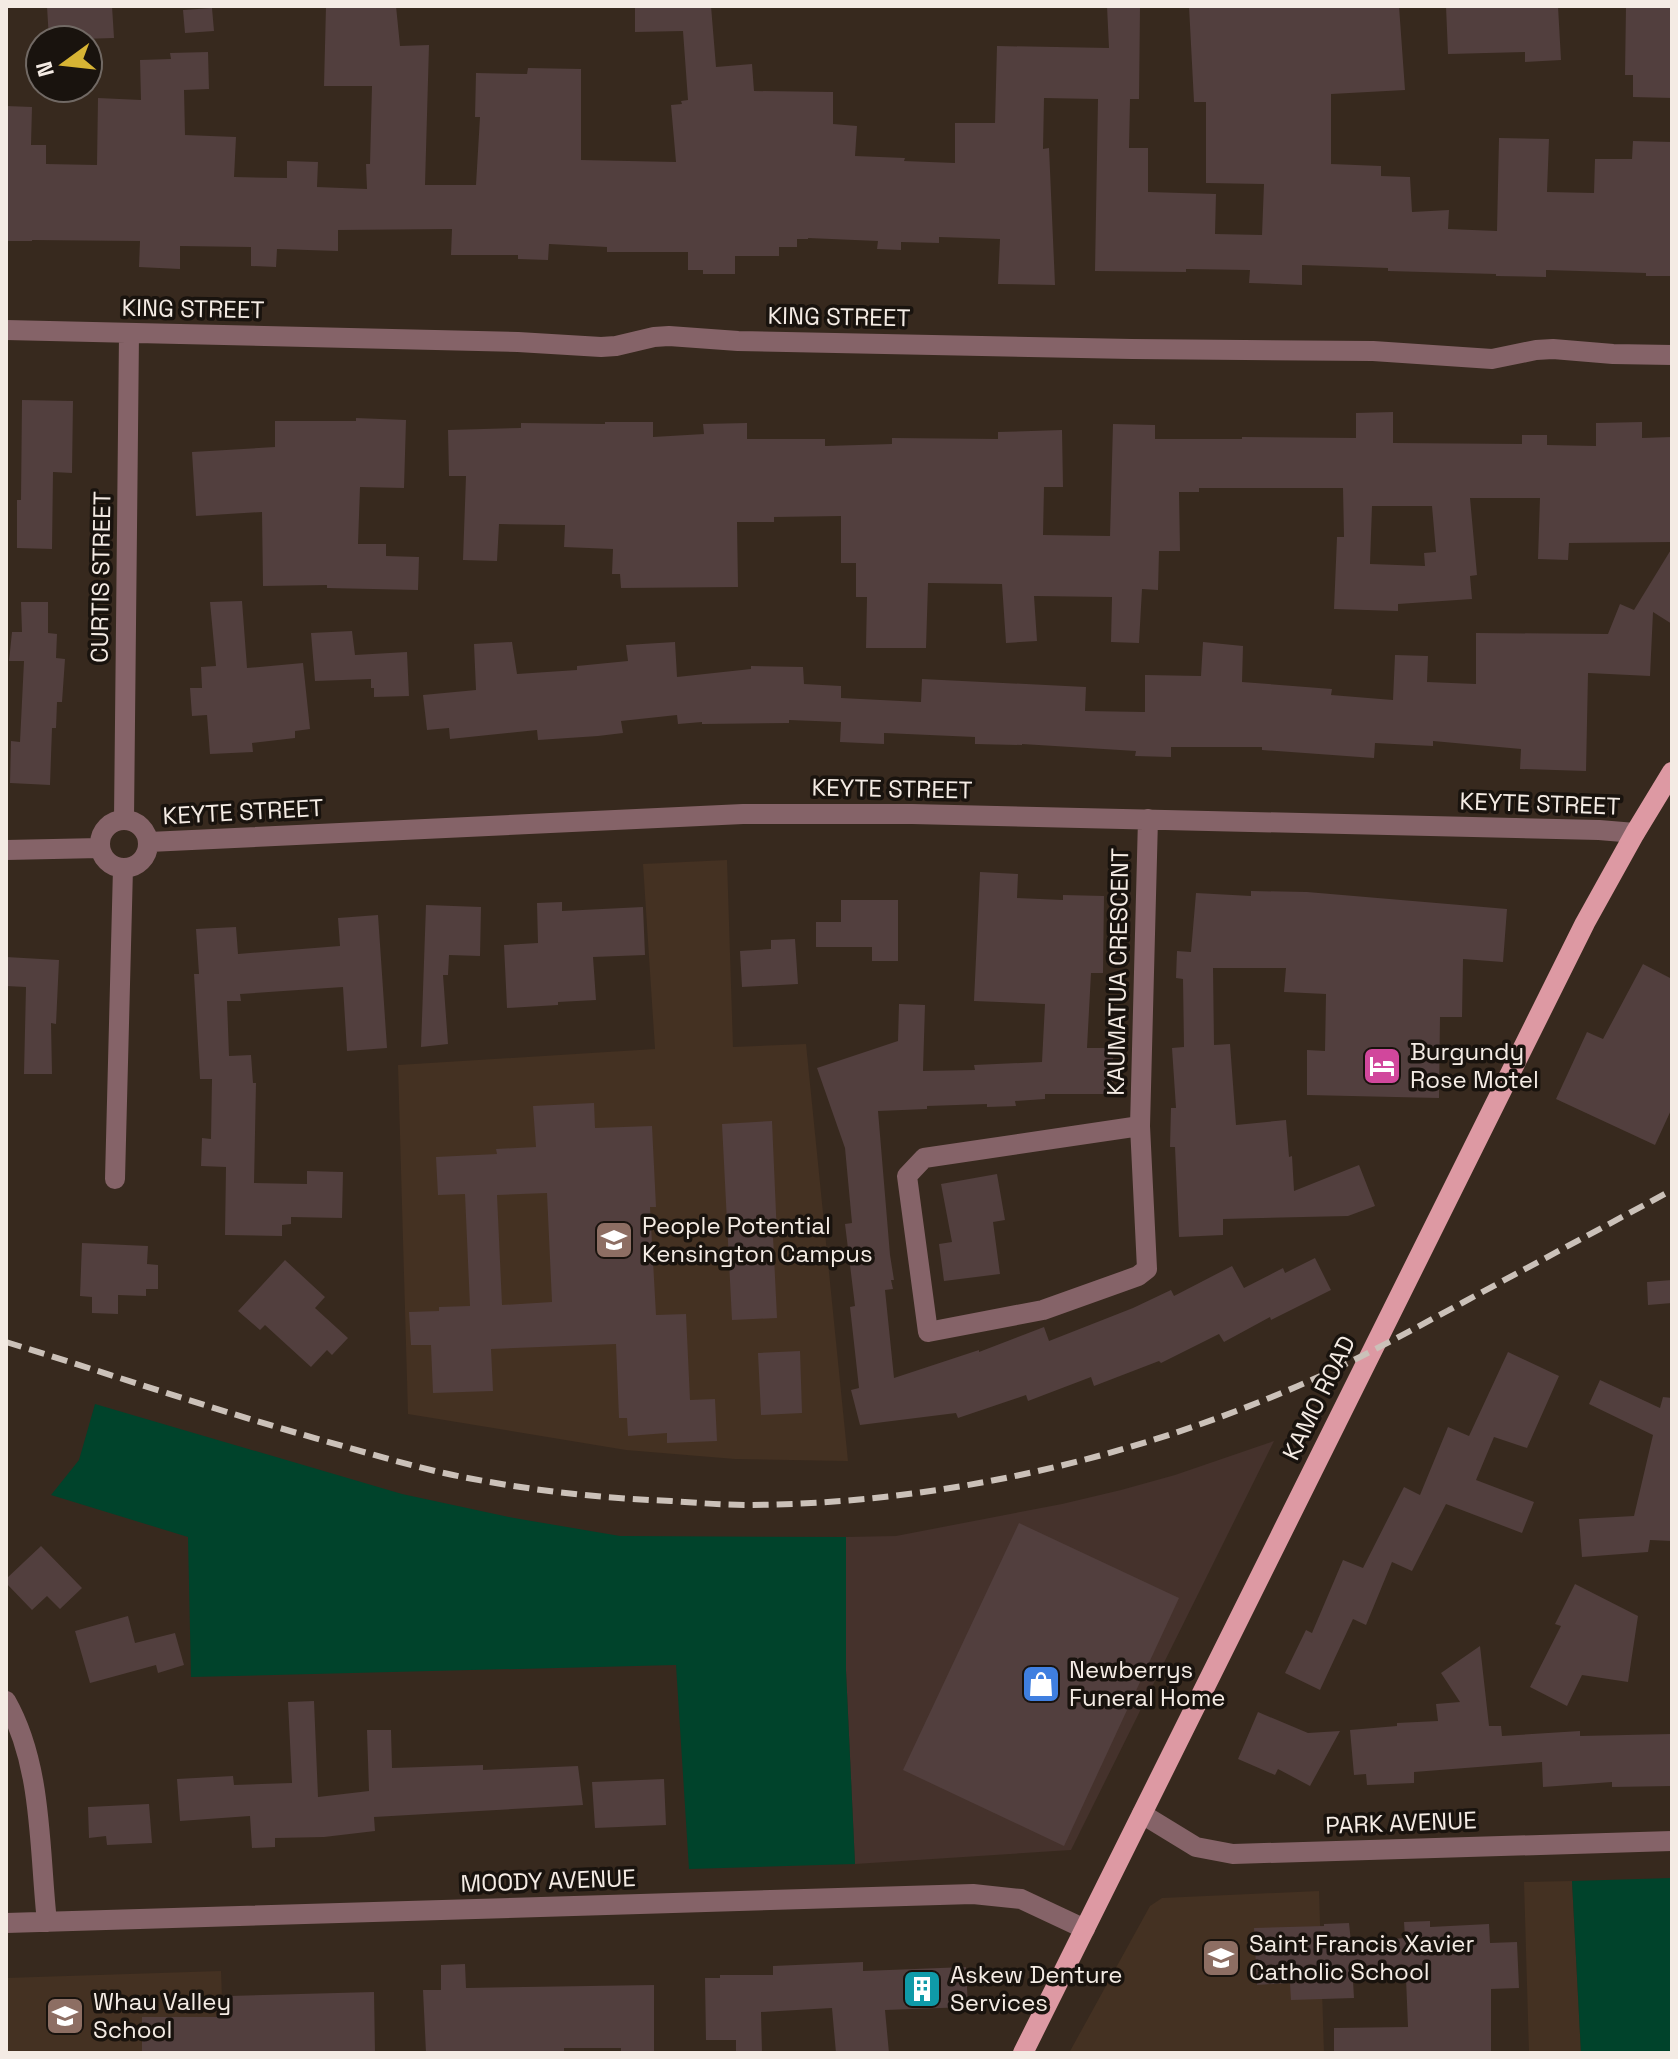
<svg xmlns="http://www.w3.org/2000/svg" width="1678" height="2059" font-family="'Space Grotesk',sans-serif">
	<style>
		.industrial { fill: #45322c }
		.built { fill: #443122 }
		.green { fill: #00432b }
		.building { fill: #523f3e; fill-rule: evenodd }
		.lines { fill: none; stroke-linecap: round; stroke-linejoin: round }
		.minor { stroke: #856368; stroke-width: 20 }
		.major { stroke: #dd99a3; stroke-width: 20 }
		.rail { stroke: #cbc1b9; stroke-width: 6; stroke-dasharray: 16 8; stroke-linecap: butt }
		.labels { text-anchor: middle; stroke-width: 7; stroke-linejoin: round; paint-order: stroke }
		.street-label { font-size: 24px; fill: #f4ebe4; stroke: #19130e }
		.poi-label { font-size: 24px; fill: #f4ebe4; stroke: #19130e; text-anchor: start }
	</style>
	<rect width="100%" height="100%" fill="#37291e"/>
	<path class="industrial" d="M1274,1441L1071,1850L855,1864L846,1671V1537L896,1536L1062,1504L1121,1490L1175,1475Z"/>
	<path class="built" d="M727,860L733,1047L806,1044L848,1461L735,1459L626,1450L408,1414L398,1065L655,1049L643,864Z
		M1572,1881L1581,2053H1529L1524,1882Z
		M1319,1891L1324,2053H1069L1150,1906L1162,1898Z
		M221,1971L224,2053H6V1978Z"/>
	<path class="green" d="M95,1404L402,1494L514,1518L620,1536L846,1537V1671L855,1864L689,1869L676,1665L191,1677L188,1537L51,1495L79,1460Z
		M1672,1878V2053H1581L1572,1881Z"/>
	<path class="building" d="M47,6H112L114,38L49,40Z
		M326,6H396L400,46L429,45L425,185H476L480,117H475L476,73L527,74L528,68L581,69V160L676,162L671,105L682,104L681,101L688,100L683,31L635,32V6H711L716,67L752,64L754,91L833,92V124L857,126L855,156L905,158L904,161L955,163V123H995L997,46L1109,48L1107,6H1140L1139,99H1130L1129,148H1148V192L1216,194L1215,234L1262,235L1264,184L1206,183V102H1194L1189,6H1399L1405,90L1331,94V164L1381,166V176L1410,177L1412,212L1449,210L1448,229L1497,231L1499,138L1549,139L1547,192L1594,193L1595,159H1632L1633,141L1672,142V276H1646V273L1546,270V277L1496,276V274L1388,271V268L1302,265V285L1249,283L1250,270L1186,269V272L1095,271L1098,99L1044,98L1043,149L1049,148L1055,285L998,284L1000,239L939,237V243L901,242V250L877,249L878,241L808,238V239H797V247H779V256H735V274H703V270H688V252H607V247L549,244L548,260L518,259V255H451L452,229L338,230V251L277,249L276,267L251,266V247L180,246V269L139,267L140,241L32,240V241H6V106L32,107L31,145H46V164L97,165L98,98L141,100L140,60L171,59L170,53L208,52L209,89L184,90L185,135L236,137L234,177L287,178V161L318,162L317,187L367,189L366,164H370L372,86H324Z
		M1446,6H1558L1561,60L1525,62V52L1448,54Z
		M1626,6H1672V98L1633,97V75H1625Z
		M212,8L214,31L185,33L183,10Z
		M22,400L73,401L72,473L53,472L52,549L17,548V500H21Z
		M1393,412V443L1522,444V435H1547V445L1596,446V423L1642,422V438L1672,437V542L1569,543L1568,560L1538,559L1540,498H1470L1477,575L1470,576L1472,599L1398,604V611L1334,609L1337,537H1344L1343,488H1199V492H1179L1180,551H1159L1158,590L1142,589L1139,643L1111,642L1112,597L1034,596L1037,641L1006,643L1002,584L928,583L926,648H866L867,597H856V563H841V516L774,517V522H737L738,587L621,588L620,574H612L613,549L564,547L565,525L499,524L497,561L463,560L466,476H449L448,430L521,428V423L605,424V422H653V437L704,434L703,424L747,423V439H825V446L892,444V438L998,439V432L1062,430L1063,487H1044L1043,535L1110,536L1113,424L1155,425V439H1242V437L1356,438V413ZM1372,506H1432L1436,552L1424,553L1425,566L1370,564Z
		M356,418L406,420L404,488L360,487L358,544H386V556L419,557L418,590L327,588V585L263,586L262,512L196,516L192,452L275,447V421H356Z
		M1672,548V624L1653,612L1650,676L1588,673L1586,771L1520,769L1521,749L1433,741V746L1375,743L1374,758L1262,750V747H1171V757L1135,756L1136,751L1022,744V745L975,744V737L884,733V744L840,742L841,722L789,720V723L702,724V722L678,724L677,715L621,721L623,733L598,736L538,740L537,730L450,739L449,728L427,730L423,695L476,690L474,644L512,642L517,674L577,670V666L628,661L626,645L675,642L677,677L751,669V666L803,667L804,684L841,686V698L921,702L922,679L1086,687L1085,711L1145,712V675L1201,676L1203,642L1243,646L1242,682L1332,689L1331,695L1393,700L1395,655L1428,656L1427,682L1476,684V633L1608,634L1620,604L1634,610Z
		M242,601L247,668L303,663L310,729L295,731V738L252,743L253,752L210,754L207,715L192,716L190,688H202L201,667L216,666L210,602Z
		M21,602H48V633L57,634L56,658L65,659L62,702H57L56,728H52L50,785L10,783L11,741L20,742L24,661H9L12,632H22Z
		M352,631L355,655L407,652L409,696L374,697V688H371V679L315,681L311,633Z
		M980,872L1018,874L1017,898L1063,900V895L1104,896L1103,973H1091L1087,1048H1113V1094H1045V1099L1015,1101L1016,1106L987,1107V1104L927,1106V1109L878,1111L890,1255L894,1280H891L893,1289L885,1290L894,1378L979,1350V1352L1044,1327L1049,1341L1133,1308L1171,1290L1174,1296L1232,1266L1244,1288L1283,1268L1285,1273L1315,1258L1331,1290L1271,1320L1270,1317L1224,1342L1219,1334L1161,1363L1159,1361L1094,1386L1091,1377L1028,1401L1026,1395L958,1418L956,1413L860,1425L851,1390L859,1388L850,1307L855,1306L845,1224L852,1223L845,1148L817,1068L898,1041L899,1004L925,1005L923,1071L975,1070L974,1065L1042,1062L1045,1004L974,1001Z
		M1251,891L1307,892L1507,909L1503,962L1463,959L1462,1017H1440L1439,1098L1307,1095V1050L1325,1051L1326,994L1284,992L1286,968H1213L1214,1045L1230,1044L1236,1125L1286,1120L1289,1157L1292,1156L1294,1191L1359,1165L1375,1206L1348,1216L1223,1219V1235L1179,1237L1175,1147H1170L1171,1108H1176L1172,1048L1184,1047L1183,979L1176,978L1177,951L1191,952L1196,893L1251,896Z
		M841,900H898V961H872V947H816V922H841Z
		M562,902V911L643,907L645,955L593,957L596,1000L558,1002V1005L507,1008L504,945L538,943L537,903Z
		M426,905L481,907L480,956L449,955L448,975H443L448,1044L421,1047Z
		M378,915L387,1048L347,1051L343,987L240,994L241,1001H227L229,1056L251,1055L253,1083H256L254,1183L307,1184V1171L343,1172L342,1218L291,1217V1224L282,1225V1236L225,1235L226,1167L201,1166L202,1138L211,1139L212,1079H200L194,974H199L196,929L236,927L238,954L340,946L338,918Z
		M795,939L798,984L742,987L740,951L771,949V940Z
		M6,957L59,960L56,1024L51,1023L52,1074H24L26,987L6,986Z
		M1643,964L1672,979V1108L1655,1145L1556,1099L1587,1032L1603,1039Z
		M594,1103L595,1128L652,1126L656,1207H650L656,1315L686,1314L690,1400L715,1399L717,1441L667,1443V1433L628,1436L627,1418H619L616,1344L491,1349L493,1391L433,1393L431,1345H411L409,1312L439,1311V1307L470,1306L465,1194L438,1195L436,1157L497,1154L496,1149L536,1147L533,1106ZM547,1193L552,1302L502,1305L497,1195Z
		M772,1121L777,1236H773L777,1318L732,1320L722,1124Z
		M997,1174L1005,1220L993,1222L1000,1274L944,1281L939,1244L952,1242L941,1184Z
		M82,1243L148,1246L147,1264L158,1265V1289H146V1296L118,1295V1314L92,1313V1297L80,1296Z
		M285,1260L325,1297L315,1308L348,1338L332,1355L327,1350L311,1367L265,1325L260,1330L238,1311Z
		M1672,1280V1303L1648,1305L1647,1282Z
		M800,1351L802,1413L761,1415L758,1353Z
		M1508,1352L1559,1376L1527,1448L1494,1437L1476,1480L1534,1502L1522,1533L1446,1504L1412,1571L1392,1562L1366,1625L1353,1619L1320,1690L1285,1673L1306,1630L1312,1633L1343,1560L1363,1568L1404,1487L1420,1495L1448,1427L1469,1436Z
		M1600,1380L1660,1408L1663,1397L1672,1398V1541L1650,1540L1648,1552L1582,1557L1579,1519L1634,1516L1653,1435L1589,1404Z
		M1019,1523L1179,1598L1064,1846L903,1770Z
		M41,1546L82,1588L60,1609L47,1596L32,1610L6,1583V1579Z
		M1575,1584L1638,1616L1628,1682L1582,1675L1567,1706L1530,1687L1561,1626L1555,1624Z
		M128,1616L135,1643L175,1633L184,1665L158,1673L156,1665L90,1683L75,1631Z
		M1480,1646L1489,1726H1501L1502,1736L1580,1731V1736L1672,1734V1786L1612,1787V1782L1543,1787L1542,1762L1414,1772V1783L1367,1785L1366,1774L1354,1775L1350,1730L1397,1726V1723L1438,1721L1436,1704L1460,1702L1441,1673Z
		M314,1701L318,1797L369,1791L367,1730H391L392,1768L483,1765V1770L578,1766L583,1805L374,1817L375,1831L324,1837L275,1838V1847L252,1848L250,1816L180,1821L177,1779L233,1776L234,1785L292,1783L288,1702Z
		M1258,1712L1308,1733L1340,1731L1310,1786L1278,1769L1275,1775L1238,1759Z
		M664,1779L666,1825L595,1828L592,1782Z
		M149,1804L152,1843L107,1845L106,1836L89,1838L88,1807Z
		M1430,1921V1927L1489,1924L1490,1943L1517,1942L1519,1988L1491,1989V2053H1334V2028L1408,2027L1406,1978L1353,1981L1354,1998L1291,2000L1290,1983L1257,1985L1254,1928L1324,1926V1924L1349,1923L1351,1942L1405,1938L1404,1922Z
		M863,1962V1971L966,1967L968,2007L885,2010L889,2053H836L832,2008L761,2012L762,2053H736V2040H706L705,1978H720V1975H773V1966Z
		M465,1964L466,1988L654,1985V2053H621V2048H564V2053H426L423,1990H441V1965Z
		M374,1992L375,2053H142V2017H229V1996Z"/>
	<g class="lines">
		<path class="minor" d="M6,330L518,342L601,347L616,346L654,337L669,336L738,341L1132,349L1373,351L1492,359L1536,350L1553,349L1613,354L1672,355
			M124,819L129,334
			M100 844a24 24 0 1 1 48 0a24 24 0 1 1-48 0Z
			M149,842L743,814H912L1599,830L1635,833
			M6,850L100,848
			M1140,1126L924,1158L907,1176L928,1332L1043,1310L1138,1276L1147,1269L1140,1126L1148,819
			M115,1179L123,868
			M6,1701C43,1766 39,1850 47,1922
			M1142,1814L1196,1847L1233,1854L1672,1841
			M6,1923L973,1894L1021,1899L1085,1929"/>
		<path class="major" d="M1023,2053L1585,923L1635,833L1672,772"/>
		<path class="rail" d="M6,1342C113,1375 218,1411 325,1441C368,1453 410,1466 453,1475C525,1490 598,1498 671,1501C698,1503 724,1505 751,1505C939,1503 1124,1461 1298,1386C1354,1362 1408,1332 1462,1303C1532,1265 1602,1228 1672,1190"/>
	</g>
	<defs>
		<symbol id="hotel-square" viewBox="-11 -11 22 22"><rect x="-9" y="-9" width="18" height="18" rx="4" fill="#d1479c" stroke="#19130e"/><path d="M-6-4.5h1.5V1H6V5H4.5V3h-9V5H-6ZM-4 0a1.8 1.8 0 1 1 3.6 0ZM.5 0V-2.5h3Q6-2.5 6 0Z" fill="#fff"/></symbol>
		<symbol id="university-square" viewBox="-11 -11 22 22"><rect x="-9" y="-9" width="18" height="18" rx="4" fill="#8d6e63" stroke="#19130e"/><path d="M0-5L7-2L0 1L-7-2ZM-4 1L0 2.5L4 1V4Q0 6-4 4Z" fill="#fff"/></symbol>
		<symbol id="shop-square" viewBox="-11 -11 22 22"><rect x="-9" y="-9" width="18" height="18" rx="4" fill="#3f7fe0" stroke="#19130e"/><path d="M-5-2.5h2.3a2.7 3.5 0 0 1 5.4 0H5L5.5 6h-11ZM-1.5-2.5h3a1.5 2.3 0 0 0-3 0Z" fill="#fff"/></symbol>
		<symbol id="school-square" viewBox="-11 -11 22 22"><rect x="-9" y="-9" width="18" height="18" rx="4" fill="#8d6e63" stroke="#19130e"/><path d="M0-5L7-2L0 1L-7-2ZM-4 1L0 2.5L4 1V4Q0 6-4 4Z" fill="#fff"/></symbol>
		<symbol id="building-square" viewBox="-11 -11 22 22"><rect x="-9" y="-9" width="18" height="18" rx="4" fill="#0f9aa8" stroke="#19130e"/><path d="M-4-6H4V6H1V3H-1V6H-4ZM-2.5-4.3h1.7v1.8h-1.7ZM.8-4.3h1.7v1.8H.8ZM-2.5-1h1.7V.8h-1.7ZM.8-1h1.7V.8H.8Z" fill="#fff"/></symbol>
	</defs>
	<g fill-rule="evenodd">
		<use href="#hotel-square" x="1360" y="1044" width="44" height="44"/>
		<use href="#university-square" x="592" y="1218" width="44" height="44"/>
		<use href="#shop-square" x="1019" y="1662" width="44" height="44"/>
		<use href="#school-square" x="1199" y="1936" width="44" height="44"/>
		<use href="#building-square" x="900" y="1967" width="44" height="44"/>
		<use href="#school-square" x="43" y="1994" width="44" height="44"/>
	</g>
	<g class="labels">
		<g class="street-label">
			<text transform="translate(193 309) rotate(1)" y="8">KING STREET</text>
			<text transform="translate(839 317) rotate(1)" y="8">KING STREET</text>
			<text transform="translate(101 577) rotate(-89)" y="8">CURTIS STREET</text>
			<text transform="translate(892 789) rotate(1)" y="8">KEYTE STREET</text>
			<text transform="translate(1540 804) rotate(2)" y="8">KEYTE STREET</text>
			<text transform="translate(243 812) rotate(-3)" y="8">KEYTE STREET</text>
			<text transform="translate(1118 972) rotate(-89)" y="8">KAUMATUA CRESCENT</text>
			<text transform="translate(1319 1398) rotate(-64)" y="8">KAMO ROAD</text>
			<text transform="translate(1401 1823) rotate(-2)" y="8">PARK AVENUE</text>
			<text transform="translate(548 1881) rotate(-2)" y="8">MOODY AVENUE</text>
		</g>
		<g class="poi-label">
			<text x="1410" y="1060">Burgundy<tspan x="1410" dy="28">Rose Motel</tspan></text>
			<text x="642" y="1234">People Potential<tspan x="642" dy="28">Kensington Campus</tspan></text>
			<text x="1069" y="1678">Newberrys<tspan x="1069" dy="28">Funeral Home</tspan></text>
			<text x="1249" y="1952">Saint Francis Xavier<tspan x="1249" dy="28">Catholic School</tspan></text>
			<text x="950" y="1983">Askew Denture<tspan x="950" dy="28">Services</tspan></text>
			<text x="93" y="2010">Whau Valley<tspan x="93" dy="28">School</tspan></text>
		</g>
	</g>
	<rect width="1678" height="2059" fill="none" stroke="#f4ebe4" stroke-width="16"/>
	<g transform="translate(64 64) rotate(255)"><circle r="38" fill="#19130e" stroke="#716964" stroke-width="2"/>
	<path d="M0-6L14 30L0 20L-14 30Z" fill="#d7b434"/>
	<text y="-12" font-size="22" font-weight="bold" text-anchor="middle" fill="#f4ebe4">N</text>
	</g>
</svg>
